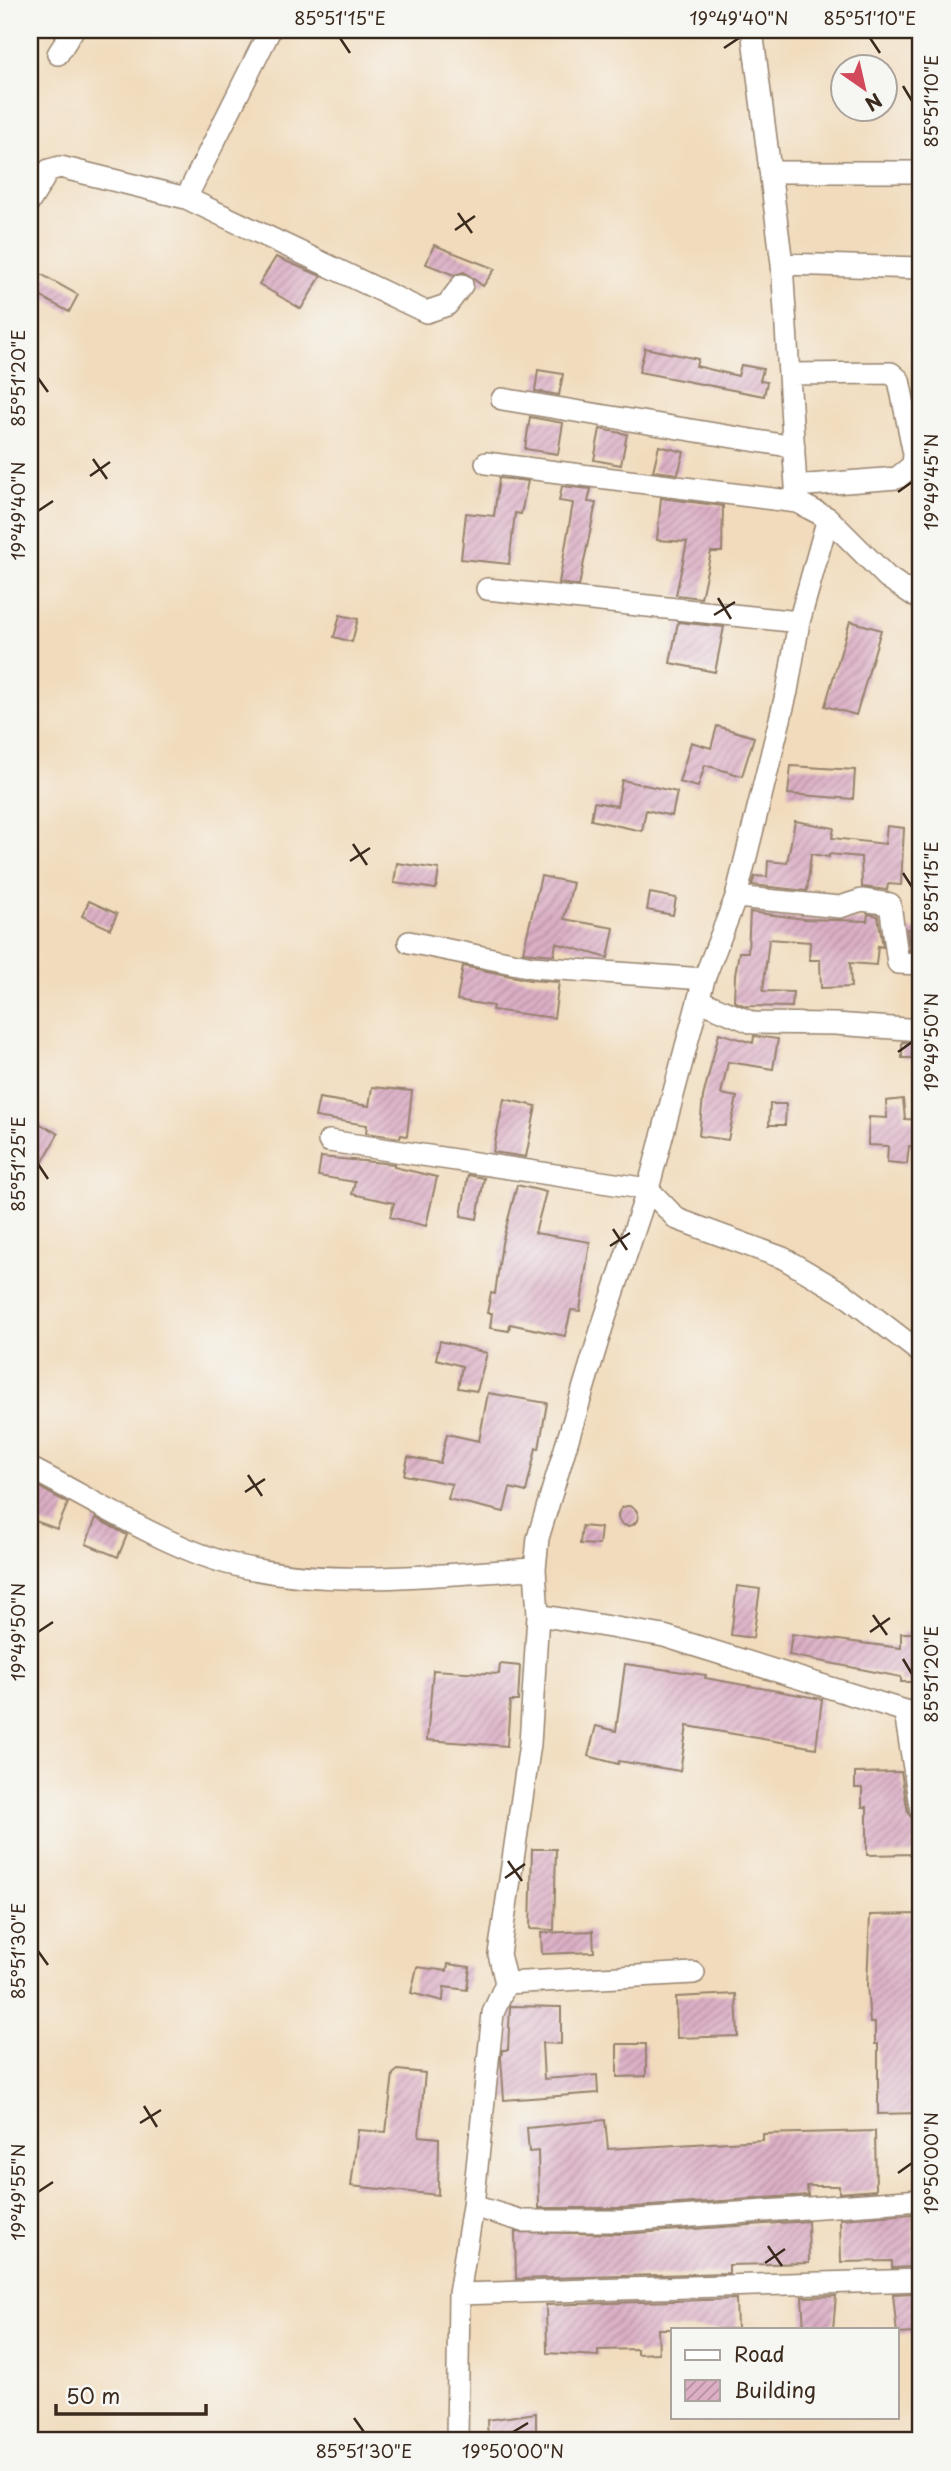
<svg xmlns="http://www.w3.org/2000/svg" width="951" height="2471" font-family="'Playpen Sans',sans-serif">
	<style>
		.building { fill: url(#building-hatch) }
		.lines { fill: none; stroke-linecap: round; stroke-linejoin: round }
		.minor-casing { stroke: #96826d; stroke-width: 24 }
		.minor { stroke: #fff; stroke-width: 21 }
		.ticks { fill: none; stroke: #3b2a1e; stroke-width: 2.5 }
		.neatline { fill: none; stroke: #3b2a1e; stroke-width: 2.5 }
		.ticks-label { font-size: 18px; text-anchor: middle; fill: #3b2a1e }
	</style>
	<defs>
		<pattern id="building-hatch" width="6" height="6" patternUnits="userSpaceOnUse" patternTransform="scale(1.75)"><rect width="6" height="6" fill="#dcafc6"/><path d="M-1 1l2-2M0 6l6-6M5 7l2-2" fill="none" stroke="#b48fa0"/></pattern>
	</defs>
	<rect width="100%" height="100%" fill="#f6f6f2"/>
	<filter id="ink" filterUnits="userSpaceOnUse"><feTurbulence type="fractalNoise" baseFrequency=".0143" numOctaves="2"/><feDisplacementMap in="SourceGraphic" scale="14" xChannelSelector="R" yChannelSelector="G"/><feConvolveMatrix kernelMatrix="1 2 1 2 8 2 1 2 1" color-interpolation-filters="sRGB"/></filter>
	<filter id="wash" filterUnits="userSpaceOnUse"><feTurbulence type="fractalNoise" baseFrequency=".00686" numOctaves="4" result="noise"/><feDisplacementMap in="SourceGraphic" scale="28" xChannelSelector="R" yChannelSelector="G"/><feGaussianBlur stdDeviation="1.57" result="paint"/><feColorMatrix in="noise" values="0 0 0 0 0 0 0 0 0 0 0 0 0 0 0 0 0 1.4 0 .05"/><feComposite in="paint" operator="in"/></filter>
	<g filter="url(#wash)">
		<rect width="100%" height="100%" fill="#f1dbbc"/>
		<g id="blocks">
			<path class="building" d="M434,245L495,269L483,286L464,272L454,275L426,264Z
				M276,257L321,276L301,309L259,284Z
				M30,268L78,295L69,312L30,291Z
				M645,348L698,359L696,366L738,376L741,365L763,369L760,381L767,382L764,396L639,372Z
				M538,370L563,374L559,395L535,391Z
				M530,417L563,423L558,454L525,449Z
				M600,429L627,434L621,465L594,460Z
				M659,446L684,452L678,474L653,471Z
				M499,478L528,481L521,514L515,513L509,564L461,559L466,513L494,516Z
				M562,486L591,489L588,502L596,503L579,586L559,583L573,503L559,501Z
				M661,498L723,506L722,552H711L701,598L676,595L687,542L657,540Z
				M340,615L358,619L352,642L334,637Z
				M850,621L881,630L856,715L825,706Z
				M678,622L724,627L715,672L670,663Z
				M717,726L754,737L742,776L705,765L698,787L679,782L691,742L711,748Z
				M791,766L855,770L853,799L788,794Z
				M622,780L677,792L672,816L646,810L642,831L591,820L594,802L617,806Z
				M795,821L834,828L832,838L885,844L887,826L904,828L901,885L888,884L887,890L862,887L861,857L829,854V857L811,854L807,891L752,885L755,876L767,877L768,861L787,863Z
				M397,863L439,869L436,889L394,883Z
				M541,876L573,883L564,919L614,928L608,958L556,943L554,955L523,952Z
				M650,893L676,898L673,915L647,910Z
				M89,901L117,914L110,929L82,916Z
				M750,912L805,919L867,921L868,914L878,916L883,947L878,946L876,965L850,963L851,987L821,988L820,960H809L810,942L769,939L763,991L793,992L792,1007L745,1006L734,1001L735,975L739,952H748Z
				M907,929L921,931V951L909,950Z
				M463,966L530,980L559,982L554,1018L492,1010L493,1006L457,1000Z
				M719,1033L753,1043L754,1036L778,1039L773,1069L728,1062L721,1094L737,1097L728,1140L699,1136L703,1097Z
				M902,1042L921,1043V1058H902Z
				M372,1087L412,1091L407,1136L401,1135L400,1138L366,1133L367,1125L315,1117L319,1098L369,1106Z
				M504,1099L536,1106L526,1157L493,1152Z
				M903,1099L905,1119L921,1120V1147L909,1146L907,1164L887,1162L888,1146L868,1145L869,1117L887,1118L886,1101Z
				M770,1104H786L785,1125H769Z
				M30,1118L58,1134L30,1186Z
				M321,1157L394,1164V1167L437,1177L426,1226L390,1217L394,1203L352,1194L355,1182L318,1176Z
				M468,1175L484,1178L477,1219L461,1216Z
				M517,1185L546,1192L535,1233L590,1242L580,1311L571,1310L565,1336L510,1324L509,1331L490,1328L492,1313H487L491,1293L495,1294L502,1243Z
				M440,1341L487,1353L477,1391L458,1388L462,1366L436,1359Z
				M488,1393L547,1403L539,1449L536,1448L526,1492L510,1488L504,1512L448,1499L452,1484L404,1475L408,1457L440,1463L447,1434L479,1441Z
				M37,1486L68,1503L57,1529L30,1519V1504Z
				M618 1516a10 10 0 1 1 20 0a10 10 0 1 1-20 0Z
				M96,1518L127,1535L118,1557L86,1544Z
				M582,1526L601,1528L599,1545L580,1544Z
				M737,1586L760,1589L753,1638L731,1635Z
				M901,1633H921V1682H901V1677L789,1655L792,1634L901,1648Z
				M500,1664L520,1666L518,1701H510L507,1746L427,1740L433,1670L499,1674Z
				M625,1664L706,1675L705,1678L822,1699L816,1748L687,1726L680,1771L619,1761L618,1764L588,1756L596,1726L616,1731Z
				M901,1772L908,1813L916,1823V1854L867,1855V1807H862V1788H855V1773Z
				M532,1849H556L554,1930L530,1929Z
				M919,1914L916,1967L917,2007L921,2028V2113L878,2114V2044H875V2023H870L867,1985L870,1915Z
				M593,1931L594,1952L542,1954L541,1933Z
				M448,1964L470,1967L467,1990L444,1987L443,2001L411,1993L417,1967L447,1971Z
				M736,1994L738,2036L677,2038L676,1997Z
				M510,2006L561,2007V2044L542,2043L544,2079L597,2075L598,2093L504,2100L501,2058L502,2050H508Z
				M617,2044H646V2076L617,2077Z
				M398,2070L425,2073L419,2136L439,2138L438,2195L351,2186L358,2130L386,2132L393,2074Z
				M605,2120L608,2149L763,2140V2134L875,2131L876,2190L839,2193V2186H807L808,2195L622,2208H539L538,2151L529,2152L527,2128Z
				M913,2214L914,2267L892,2268V2261L841,2262L840,2219Z
				M808,2221L809,2263L729,2265V2273L516,2279L515,2232L623,2234Z
				M915,2293L916,2333L897,2334L893,2294Z
				M836,2296L833,2329H804L802,2297Z
				M736,2299L737,2329H658L659,2353L637,2354V2349L598,2350V2356L547,2353L546,2305Z
				M536,2413V2437L488,2440L487,2420Z"/>
		</g>
	</g>
	<g filter="url(#ink)">
		<use href="#blocks" fill-opacity="0" stroke="#96826d" stroke-width="2"/>
		<g class="lines">
			<defs>
				<path id="minor" d="M58,54L73,30
					M771,172H921
					M186,198L270,30
					M30,201L49,170L60,167L186,198L426,312L447,305L462,285
					M782,264L921,268
					M789,374L891,373L899,380L914,454L913,465L897,478L796,486
					M502,399L794,447
					M486,463L797,502
					M828,518L887,577L921,600
					M487,589L799,622
					M736,897L840,907L862,900L890,904L898,963L921,964
					M409,942L532,967L704,979
					M700,1001L753,1023L835,1024L921,1030
					M329,1141L648,1189L677,1219L783,1258L844,1294L921,1353
					M30,1468C89,1498 165,1546 227,1563C326,1590 434,1574 535,1569
					M538,1615L664,1636L921,1716
					M905,1713L921,1811
					M506,1983L694,1973
					M473,2206L523,2221H622L921,2200
					M459,2294L921,2280
					M457,2441L459,2294L473,2206L493,2013L506,1983L499,1954L530,1744L538,1615L535,1569L538,1538L602,1327L648,1189L704,979L736,897L787,691L799,622L828,518L797,502L782,264L752,30"/>
			</defs>
			<use href="#minor" class="minor-casing"/>
			<use href="#minor" class="minor"/>
		</g>
	</g>
	<path class="ticks" d="M340,38L350,53M870,38L880,53M724,48L739,38M903,86L912,101M458,213L472,233M455,230L475,216M38,378L48,392M93,459L107,479M90,476L110,462M898,492L912,482M38,511L53,501M718,598L731,619M714,615L735,602M353,844L367,865M350,861L370,848M903,873L912,887M898,1052L912,1042M38,1164L48,1179M613,1229L627,1250M610,1246L630,1233M248,1475L262,1496M245,1492L265,1479M873,1615L887,1635M38,1632L53,1622M870,1632L890,1618M903,1659L912,1674M508,1861L522,1881M505,1878L525,1864M38,1951L48,1965M144,2106L157,2127M140,2123L161,2110M898,2173L912,2163M38,2192L53,2182M768,2246L782,2266M765,2263L785,2249M354,2418L364,2432M513,2432L528,2423"/>
	<rect width="951" height="2471" fill="none" stroke="#f6f6f2" stroke-width="77"/>
	<rect x="671" y="2328" width="228" height="91" fill="#f6f6f2" stroke="#aba49d" stroke-width="2"/>
	<rect x="685" y="2350" width="35" height="10" fill="#ffffff" stroke="#aba49d" stroke-width="2"/>
	<text x="734" y="2362" font-size="21" fill="#3b2a1e">Road</text>
	<rect x="685" y="2380" width="35" height="21" fill="url(#building-hatch)" stroke="#aba49d" stroke-width="2"/>
	<text x="734" y="2398" font-size="21" fill="#3b2a1e">Building</text>
	<g transform="translate(864 88) rotate(146)"><circle r="33" fill="#f6f6f2" stroke="#aba49d" stroke-width="2"/>
	<path d="M0-5L12 26L0 18L-12 26Z" fill="#d1495b"/>
	<text y="-10" font-size="19" font-weight="bold" text-anchor="middle" fill="#3b2a1e">N</text>
	</g>
	<path d="M56 2404v10h150v-10" fill="none" stroke="#3b2a1e" stroke-width="3.5"/>
	<text x="66" y="2404" font-size="21" fill="#3b2a1e" stroke="#f6f6f2" stroke-width="5" paint-order="stroke">50 m</text>
	<rect x="38" y="38" width="874" height="2394" class="neatline"/>
	<g class="ticks-label">
		<text x="340" y="25">85°51'15"E</text>
		<text x="739" y="25">19°49'40"N</text>
		<text x="870" y="25">85°51'10"E</text>
		<text transform="translate(932 101) rotate(-90)" y="6">85°51'10"E</text>
		<text transform="translate(19 378) rotate(-90)" y="6">85°51'20"E</text>
		<text transform="translate(932 482) rotate(-90)" y="6">19°49'45"N</text>
		<text transform="translate(19 511) rotate(-90)" y="6">19°49'40"N</text>
		<text transform="translate(932 887) rotate(-90)" y="6">85°51'15"E</text>
		<text transform="translate(932 1042) rotate(-90)" y="6">19°49'50"N</text>
		<text transform="translate(19 1164) rotate(-90)" y="6">85°51'25"E</text>
		<text transform="translate(19 1632) rotate(-90)" y="6">19°49'50"N</text>
		<text transform="translate(932 1674) rotate(-90)" y="6">85°51'20"E</text>
		<text transform="translate(19 1951) rotate(-90)" y="6">85°51'30"E</text>
		<text transform="translate(932 2163) rotate(-90)" y="6">19°50'00"N</text>
		<text transform="translate(19 2192) rotate(-90)" y="6">19°49'55"N</text>
		<text x="364" y="2458">85°51'30"E</text>
		<text x="513" y="2458">19°50'00"N</text>
	</g>
</svg>
